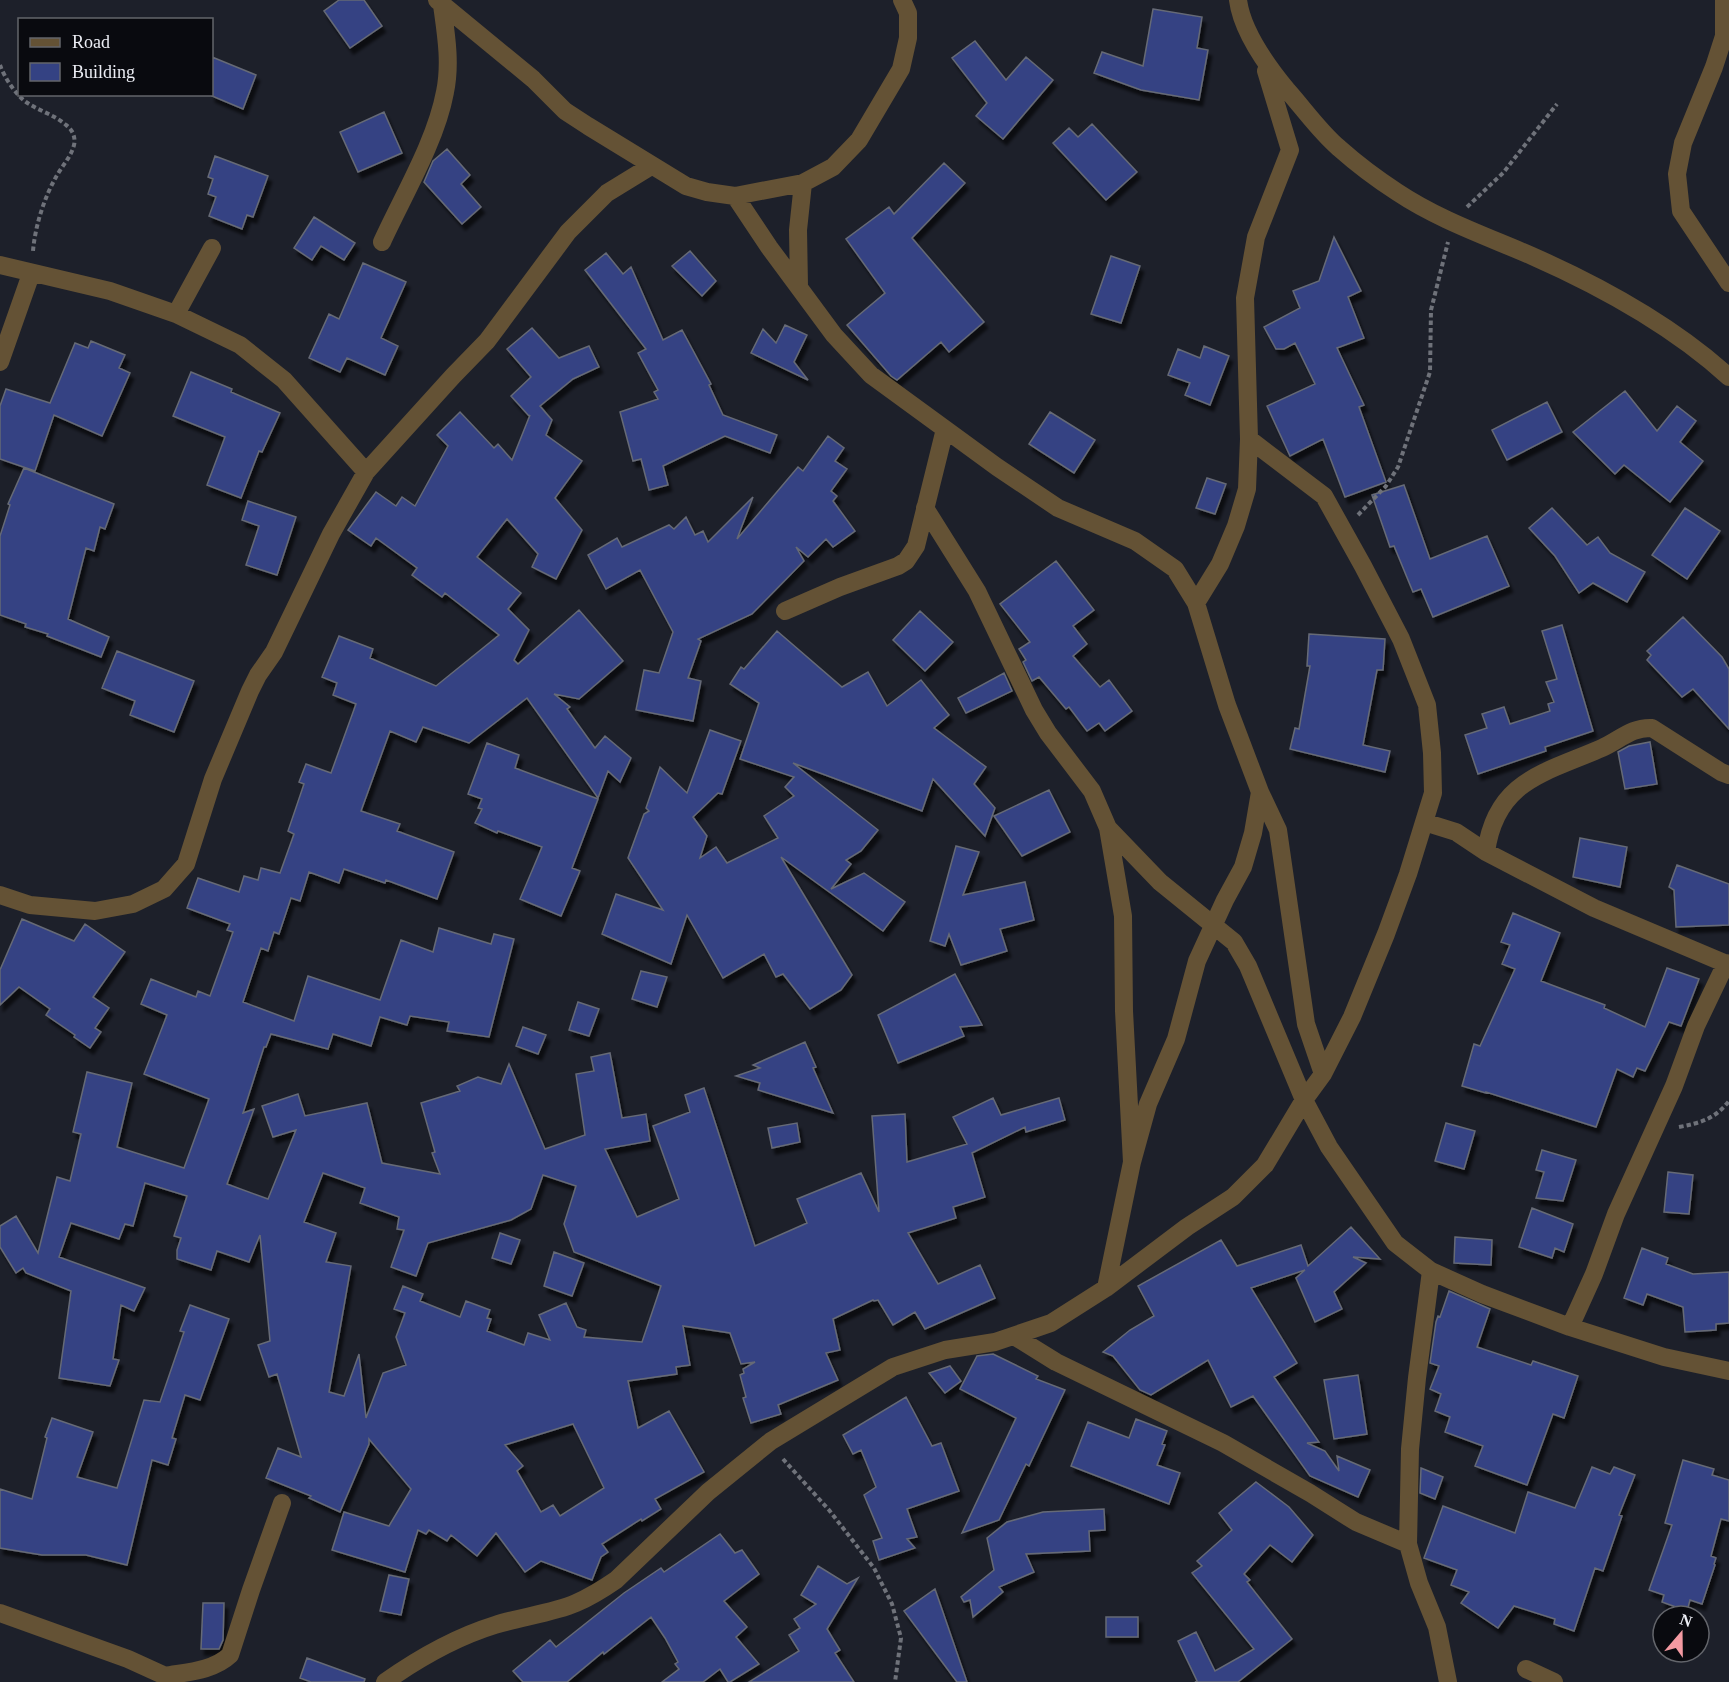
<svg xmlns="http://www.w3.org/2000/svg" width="1729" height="1682" font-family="Georgia,serif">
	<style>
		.building { fill: #344283; stroke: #666a76; stroke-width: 1.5; fill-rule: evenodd; filter: url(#shadow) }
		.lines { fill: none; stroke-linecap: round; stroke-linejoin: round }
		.path { stroke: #6f727a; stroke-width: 4; stroke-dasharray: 4.5 3; stroke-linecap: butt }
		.minor { stroke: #645235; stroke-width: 18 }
	</style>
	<defs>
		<filter id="shadow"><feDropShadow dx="3.5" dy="6" stdDeviation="1.5" flood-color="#0009"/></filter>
	</defs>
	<rect width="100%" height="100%" fill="#1d202a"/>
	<path class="building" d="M339,0H364L382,26L350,48L324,11Z
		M1153,9L1202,17L1197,48L1208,50L1199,100L1141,90L1094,73L1102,52L1143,66Z
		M975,41L1006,80L1026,57L1053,80L1003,139L976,116L987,103L952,58Z
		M212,57L256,75L243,109L212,96Z
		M384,112L402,153L358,172L340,132Z
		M1092,124L1137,172L1106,200L1053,143L1069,128L1078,137Z
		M447,149L470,175L461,184L481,207L462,224L424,182L433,161Z
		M215,156L268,176L253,217L247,215L242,229L209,216L216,197L208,194L213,179L208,177Z
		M944,163L965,183L912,238L984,322L949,352L941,342L897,380L891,376L847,325L885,293L846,239L889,207L894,214Z
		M314,217L355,243L344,260L321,246L312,260L294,248Z
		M1334,237L1361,291L1348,297L1364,338L1337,348L1364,405L1359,407L1386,482L1345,497L1323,439L1290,456L1267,406L1315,384L1295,343L1284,349H1276L1264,327L1300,308L1293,291L1319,281Z
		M690,251L716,281L702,296L672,266Z
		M606,253L623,274L631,267L663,340L682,330L711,384L709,385L723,415L777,435L770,453L725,436L663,466L668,485L649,490L641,459L633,461L620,412L658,399L654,392L658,390L638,353L646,349L585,270Z
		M1111,256L1140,266L1121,323L1091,314Z
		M363,263L406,282L381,338L398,346L385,375L347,358L340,372L309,358L329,314L339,319Z
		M785,325L807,335L794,362L808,380L751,353L763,329L776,343Z
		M532,328L559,358L589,346L599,367L573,379L540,406L552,420L546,435L582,461L555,498L582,530L556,579L532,567L538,554L507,519L477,557L521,593L508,609L529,630L514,660L518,664L579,610L623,661L579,699L554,694L570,707L567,709L595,748L605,736L631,758L620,782L608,771L598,798L527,698L469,743L423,727L416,742L390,731L361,811L400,824L397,831L454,852L437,899L386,880L385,883L344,869L339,883L309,872L300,901L291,898L279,934L274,932L268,951L261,948L243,1002L294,1021L308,976L380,1000L401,940L433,952L439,928L491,944L494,934L514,939L489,1037L447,1031L449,1022L410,1016L407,1025L380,1017L371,1046L333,1034L328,1049L271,1034L266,1047H264L243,1113L254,1109L227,1184L268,1199L296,1130L273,1137L262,1106L298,1094L305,1116L367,1103L382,1163L440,1174L432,1153L435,1152L421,1103L460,1091L457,1086L478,1077L501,1084L509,1064L545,1149L585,1135L576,1074L594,1071L591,1057L610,1053L622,1118L646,1114L650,1141L605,1149L637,1217L679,1199L653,1126L690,1112L685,1095L704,1088L755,1246L807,1223L797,1199L861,1173L879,1212L872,1116L905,1114L907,1162L967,1144L953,1117L993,1098L1001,1115L1059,1098L1065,1120L1026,1132L1025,1127L972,1153L985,1197L953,1207L956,1218L908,1233L938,1284L980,1265L995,1298L925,1329L915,1312L893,1325L878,1300L874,1301L873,1300L833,1319L840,1350L826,1353L838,1380L778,1405L781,1414L751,1423L743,1398L746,1397L740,1375L744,1373L743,1369L755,1362L741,1364L730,1333L683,1326L690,1365L676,1367L677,1374L628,1381L638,1428L669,1411L704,1472L655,1499L661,1509L642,1521L641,1519L602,1544L608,1552L601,1557L592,1580L541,1561L525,1572L496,1533L477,1556L451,1535L447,1541L429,1530L426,1534L418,1530L405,1572L332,1550L344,1512L389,1526L411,1489L369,1439V1444L340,1512L309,1498L311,1496L266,1478L278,1448L301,1457L277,1374L269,1377L258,1345L270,1341L260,1235L249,1262L217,1251L211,1270L177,1259V1250L181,1238L174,1236L187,1196L145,1183L133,1226L125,1224L119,1239L71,1223L59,1257L145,1288L134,1311L121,1305L113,1359L119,1360L110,1386L59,1378L71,1291L26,1273L23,1268L16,1273L0,1247V1226L16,1216L38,1253L57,1177L70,1181L81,1134L73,1132L87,1072L132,1083L117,1147L184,1168L209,1099L144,1074L167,1015L141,1004L151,979L196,997L198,991L210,996L233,932L227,930L230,924L187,908L198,878L239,892L244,876L258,880L261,868L280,873L294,834L288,831L304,784L299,782L306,764L331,773L356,704L333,695L337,683L322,677L339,636L373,649L370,658L436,686L499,635L445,593L442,597L412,575L417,568L376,538L371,546L348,530L376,492L396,506L402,497L415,506L448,446L437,435L460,412L494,448L498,444L512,460L530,415L529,416L511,396L531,377L507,349ZM323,1173L365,1188L360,1203L399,1217L397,1229L404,1230L391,1267L416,1276L428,1243L511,1220L531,1209L543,1175L576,1186L564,1224L574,1252L661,1286L642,1342L584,1337L586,1330L577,1327L566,1303L539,1315L550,1340L528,1333L524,1345L487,1331L491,1319L487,1318L490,1310L466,1301L460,1317L420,1301L423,1294L403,1286L394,1309L405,1313L396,1337L406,1365L383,1373L366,1418L359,1354L344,1396L329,1392L351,1266L326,1262L336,1233L304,1222ZM573,1424L604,1488L560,1516L553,1505L541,1512L517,1471L523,1466L505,1445Z
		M91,341L125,355L119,368L130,373L102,436L54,415L35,471L0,459V406L6,389L50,403L75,343L88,348Z
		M1204,346L1229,356L1210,405L1185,395L1190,383L1168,375L1178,349L1200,358Z
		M191,372L232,389L231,392L280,413L262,452L259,451L241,498L207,485L225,437L173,416Z
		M1625,391L1657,431L1677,406L1696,421L1680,442L1703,461L1670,502L1624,465L1615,474L1573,432Z
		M1547,402L1562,432L1507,460L1492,430Z
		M1050,412L1095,440L1074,473L1029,444Z
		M828,436L844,448L835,461L847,469L831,491L837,496L833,501L855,531L833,547L826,539L808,557L796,547L804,561L752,614L698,639L701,641L688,678L701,681L693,721L636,710L644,670L659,673L673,632L640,570L606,589L588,555L617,538L622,547L669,525L674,529L686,517L695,535L703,531L708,542L753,497L737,539L798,467L803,471Z
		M24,468L114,504L105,529L100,527L94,551L86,548L68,619L109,637L101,657L47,636L48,634L25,627L26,624L0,615V536L10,505L8,504Z
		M1207,478L1226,484L1215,514L1196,508Z
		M1404,485L1430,559L1487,536L1509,586L1433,617L1421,589L1413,592L1394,546L1390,547L1372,495Z
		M248,501L296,517L277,575L246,565L259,526L242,520Z
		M1552,508L1587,545L1598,537L1610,553L1645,572L1627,602L1593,583L1579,593L1555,556L1529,528Z
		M1685,508L1720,531L1687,579L1652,555Z
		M1056,561L1094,610L1073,626L1087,644L1073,656L1100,687L1109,680L1132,711L1105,731L1099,723L1087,731L1069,707L1066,709L1039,677L1032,681L1023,662L1026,660L1019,649L1030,642L1000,604Z
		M920,611L953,642L925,671L893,640Z
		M1683,617L1722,657L1729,669V729L1693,689L1682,697L1647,660L1651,655L1647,651Z
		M1562,625L1593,731L1545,747L1546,751L1478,774L1465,735L1487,728L1482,714L1504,707L1510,724L1550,711L1548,704L1554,702L1546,682L1557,679L1542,631Z
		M777,631L842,687L868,672L887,706L921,680L949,715L934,728L986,767L974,784L995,808L985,836L933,779L922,811L793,763L878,830L861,851L846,860L851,864L831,889L864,873L905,902L883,931L781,857L852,975L841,990L810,1009L783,974L776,977L764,954L723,978L687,915L671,964L602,934L616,894L663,910L628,858L644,814L649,811L646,808L660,767L687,793L710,730L741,741L722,794L718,793L693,817L707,836L700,858L716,847L727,863L778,838L764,816L794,796L785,787L794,777L740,759L759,703L730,684L741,667L744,669Z
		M1309,634L1385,639L1383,670H1377L1363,745L1390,751L1385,772L1290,749L1295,728L1299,729L1310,666H1307Z
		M117,651L194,681L174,732L130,715L135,701L102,688Z
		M1004,673L1012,691L966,713L958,698Z
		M1650,742L1657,784L1625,789L1618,752L1629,746Z
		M487,743L519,755L515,768L598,799L572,868L580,871L561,916L520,899L542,847L498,831L497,833L475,823L482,809L478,808L482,799L468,794Z
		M1049,790L1070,832L1022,856L994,816Z
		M1580,838L1627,847L1620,887L1573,877Z
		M956,846L979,852L963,895L1025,882L1034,920L1000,929L1007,951L961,965L949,934L945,946L930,941Z
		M1677,865L1729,884V925L1676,927L1674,890L1669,887Z
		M1513,913L1560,933L1541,981L1605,1005L1604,1008L1645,1027L1667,968L1699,979L1681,1026L1669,1022L1645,1071L1637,1068L1633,1077L1617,1069L1596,1127L1486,1092V1093L1462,1086L1474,1044L1480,1046L1515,969L1502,964L1510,945L1501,942Z
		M22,919L74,941L85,924L125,952L93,997L109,1008L95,1028L101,1032L90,1048L74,1037L75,1035L46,1015L50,1009L19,987L0,1005V970Z
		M641,971L667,977L657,1007L632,999Z
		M955,974L982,1025L960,1027L964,1036L898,1063L878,1015Z
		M578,1002L599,1009L589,1036L569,1030Z
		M523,1027L546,1035L538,1054L516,1046Z
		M805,1042L816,1067L813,1068L833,1113L758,1090L760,1083L736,1076L760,1068L753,1065Z
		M797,1123L800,1142L772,1148L768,1128Z
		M1446,1123L1475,1131L1464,1169L1435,1161Z
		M1542,1150L1576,1160L1563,1201L1536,1198L1544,1172L1536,1170Z
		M1668,1172L1693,1175L1689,1214L1664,1212Z
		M1532,1208L1573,1224L1564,1252L1555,1248L1552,1258L1519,1247Z
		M1351,1227L1380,1259L1353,1257L1366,1263L1334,1292L1342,1309L1315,1322L1296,1278L1305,1270L1251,1288L1297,1363L1274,1377L1319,1442L1307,1443L1325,1451L1339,1471L1337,1456L1370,1470L1358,1497L1310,1476L1253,1396L1231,1407L1208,1360L1151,1395L1140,1390L1113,1356L1103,1352L1130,1330L1154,1316L1138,1286L1221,1240L1237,1266L1301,1245L1308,1266Z
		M500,1233L520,1240L511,1264L492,1258Z
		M1455,1237L1492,1240L1491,1265L1454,1263Z
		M1642,1248L1668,1258L1666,1264L1693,1274L1729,1272V1323L1716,1324V1330L1685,1332L1683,1307L1647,1294L1643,1305L1624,1298Z
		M554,1252L584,1263L572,1296L544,1286Z
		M1449,1291L1490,1309L1477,1347L1531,1365L1533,1361L1578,1376L1564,1418L1553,1414L1527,1485L1475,1466L1483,1446L1445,1432L1450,1417L1435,1411L1441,1394L1430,1389L1439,1366L1430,1363L1436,1322L1438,1316L1440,1317Z
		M190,1305L229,1319L200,1400L185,1395L172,1438L176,1439L168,1465L152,1460L127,1565L86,1555H42L0,1548V1489L32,1499L47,1438L45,1437L52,1418L93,1432L77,1477L117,1488L144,1400L160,1402L184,1332L180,1331Z
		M993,1354L1038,1376L1036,1379L1065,1390L1029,1466L1026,1464L999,1520L962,1533L1016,1418L960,1389L977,1356Z
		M950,1366L961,1381L945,1393L929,1373Z
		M1358,1375L1367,1434L1334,1439L1324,1380Z
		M906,1397L932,1446L941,1443L959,1491L907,1509L917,1537L907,1539L915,1548L879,1560L873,1541L882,1538L864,1495L876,1487L861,1450L853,1454L843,1435Z
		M1136,1419L1167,1431L1162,1444L1165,1445L1157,1465L1180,1473L1169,1504L1071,1466L1088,1422L1129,1438Z
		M1683,1460L1714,1469L1712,1475L1729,1480V1521L1721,1519L1711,1556L1716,1558L1714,1564L1715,1565L1702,1604L1690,1600L1687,1611L1662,1602L1664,1595L1649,1590L1672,1525L1665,1523Z
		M1592,1467L1610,1474L1614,1467L1635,1475L1619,1515L1622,1516L1603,1571L1595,1568L1574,1631L1554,1624L1555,1619L1514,1606L1498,1628L1461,1603L1469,1592L1451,1585L1457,1570L1424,1558L1443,1506L1515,1533L1528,1492L1575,1508Z
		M1421,1468L1443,1477L1435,1499L1420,1493Z
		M1256,1482L1289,1507L1313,1535L1292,1562L1270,1545L1244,1574L1250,1580L1247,1582L1292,1639L1238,1682H1195L1197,1681L1178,1641L1196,1632L1215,1671L1254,1649L1192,1573L1202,1566L1197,1561L1232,1530L1219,1513Z
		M1104,1509L1105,1530L1089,1531L1090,1551L1026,1554L1034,1572L999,1587L1003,1592L973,1617L970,1600L964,1602L961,1597L994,1570L987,1538L1007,1522L1043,1512Z
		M720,1534L735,1553L742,1550L759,1574L724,1601L747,1627L736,1637L759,1664L730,1682H728L720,1669L703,1682H662L679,1669L675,1664L678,1662L665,1638L651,1617L604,1654L603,1652L567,1682H523L513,1671L550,1640L556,1647L624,1593L661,1568L664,1572Z
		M818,1566L847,1584L858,1578L827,1629L840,1650L835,1653L854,1682H749L799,1651L789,1635L800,1628L794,1619L816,1604L801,1595Z
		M389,1575L409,1579L401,1615L380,1611Z
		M935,1589L967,1682H957L904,1611Z
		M203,1603H224L223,1640L219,1649H201Z
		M1106,1617H1138V1637H1106Z
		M307,1658L365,1679L364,1682H311L300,1678Z"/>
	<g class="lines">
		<path class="path" d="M0,65C4,77 16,95 26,102C39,111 55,115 66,125C72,129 76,137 74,145C71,157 62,166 56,177C44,198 35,227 33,251
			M1467,207L1503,173L1557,104
			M1358,515L1386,486L1398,467L1430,372L1431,310L1448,242
			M1679,1127C1700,1123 1715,1119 1729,1101
			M783,1459L829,1510L874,1568L892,1604L901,1638L895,1682"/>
		<path class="minor" d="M437,0L533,79L565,111L588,126L686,186L707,192L735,196L803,183L833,167L859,140L901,69L908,38V13L902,0
			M1238,0C1242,31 1268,67 1287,90C1304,109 1320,132 1339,148C1357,164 1377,179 1397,192C1439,220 1486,236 1532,256C1600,286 1674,327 1729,377
			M1724,0V36L1714,67L1683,143L1677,174L1681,211L1729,283
			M735,196L769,247L834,335L871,375L997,467L1058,508L1135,541L1175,569L1196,603L1227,705L1260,792L1253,833L1243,867L1225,900L1197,961L1176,1039L1148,1104L1132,1162
			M382,242C403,196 436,141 445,92C451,63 446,34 442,5
			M0,265L110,291L176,314L240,345L284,380L366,472
			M799,286L798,230L803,183
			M176,314L212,248
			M0,362L31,274
			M925,508L977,591L1034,710L1048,733L1092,791L1108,828L1123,916L1124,1011L1132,1162L1106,1288
			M1196,603L1220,564L1236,526L1247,489L1249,439L1245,298L1256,237L1290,150L1266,71
			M785,611L840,587L898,566L906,561L916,546L945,429
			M1260,792L1278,830L1306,1024L1323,1074
			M1424,822L1456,832L1486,852L1594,908L1729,965
			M1108,828L1160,882L1234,942L1248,966L1304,1100L1329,1147L1395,1243L1431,1271L1482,1294L1570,1327L1664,1357L1729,1371
			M1486,852C1496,780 1545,773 1602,748C1620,740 1631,727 1652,728L1721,772L1729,775
			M0,895L30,905L95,911L133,904L164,889L186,864L213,779L250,691L258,675L274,652L331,534L366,472L453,376L487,341L568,232L607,193L651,166
			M1431,1271L1417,1378L1410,1449L1408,1544L1419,1583L1437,1627L1448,1682
			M1570,1327L1594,1274L1616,1214L1674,1086L1696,1026L1726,963
			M1014,1336L1056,1362L1223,1443L1310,1493L1356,1522L1408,1544
			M0,1613L128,1659L174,1680
			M1526,1669L1554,1682
			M165,1676C187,1672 213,1671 230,1655L251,1590L282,1503
			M385,1682C419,1658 456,1637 495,1625C520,1617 553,1613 576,1603C590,1597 603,1589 616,1580L708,1492L771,1441L893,1367L945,1350L995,1342L1051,1323L1106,1288L1187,1227L1233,1197L1265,1165L1304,1100L1323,1074L1352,1017L1386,934L1408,874L1433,793L1432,753L1427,705L1401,639L1363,566L1324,496L1249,439"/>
	</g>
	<rect x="18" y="18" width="195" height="78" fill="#090a0f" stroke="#63656b" stroke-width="1.5"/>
	<rect x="30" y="38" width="30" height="9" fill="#645235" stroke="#63656b" stroke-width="1.5"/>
	<text x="72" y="48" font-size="18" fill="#ebedf4">Road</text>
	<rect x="30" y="63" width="30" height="18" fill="#344283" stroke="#63656b" stroke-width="1.5"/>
	<text x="72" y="78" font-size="18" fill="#ebedf4">Building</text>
	<g transform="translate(1681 1634) rotate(20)"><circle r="28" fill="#090a0f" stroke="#63656b" stroke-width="1.5"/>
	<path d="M0-4.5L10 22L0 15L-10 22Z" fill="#f49aa2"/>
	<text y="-9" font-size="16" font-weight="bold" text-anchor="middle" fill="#ebedf4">N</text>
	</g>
</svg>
